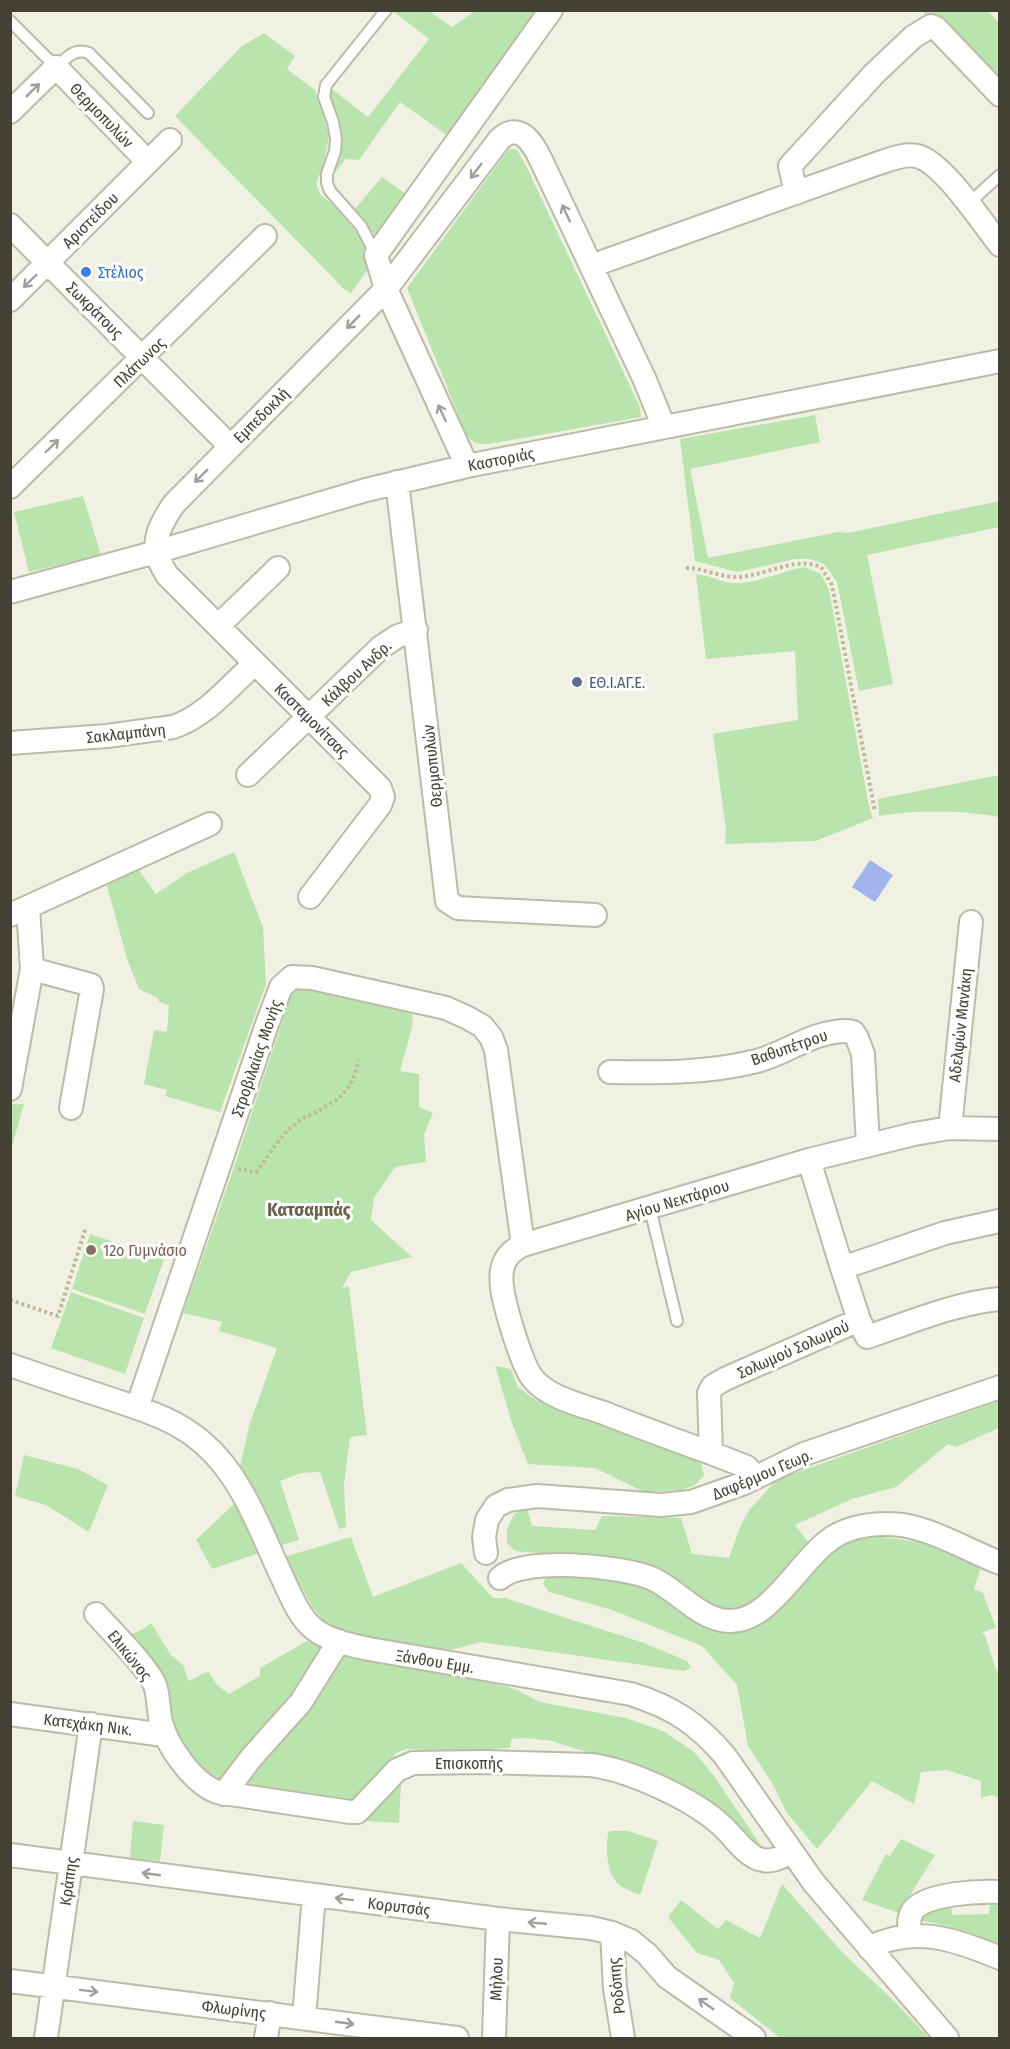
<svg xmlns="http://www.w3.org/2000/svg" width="1010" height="2049" font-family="'Fira Sans Condensed',sans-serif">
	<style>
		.green { fill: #bae4ad }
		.water { fill: #a1b5ec }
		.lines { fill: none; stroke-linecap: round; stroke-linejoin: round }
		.service-casing { stroke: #bcbba7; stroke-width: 14 }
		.minor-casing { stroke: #bcbba7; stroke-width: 26 }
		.path { stroke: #bdbc98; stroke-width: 4; stroke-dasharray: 3 3; stroke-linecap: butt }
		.service { stroke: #fff; stroke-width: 10 }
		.minor { stroke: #fff; stroke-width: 22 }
		.oneway { stroke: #a0a09a }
		.shop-dot { fill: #3f7fe0; stroke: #fff; stroke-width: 2 }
		.service-dot { fill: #5c6f8a; stroke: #fff; stroke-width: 2 }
		.education-dot { fill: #8d6e63; stroke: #fff; stroke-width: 2 }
		.labels { text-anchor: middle; stroke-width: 6; stroke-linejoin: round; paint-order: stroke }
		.street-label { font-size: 16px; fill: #424134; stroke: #fff }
		.shop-label { font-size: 16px; fill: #366cbe; stroke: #fff; text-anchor: start }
		.service-label { font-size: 16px; fill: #4e5e75; stroke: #fff; text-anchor: start }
		.education-label { font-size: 16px; fill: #785e54; stroke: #fff; text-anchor: start }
		.neighbourhood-label { font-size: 18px; font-weight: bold; fill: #65634c; stroke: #fff }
	</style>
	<rect width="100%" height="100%" fill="#f1f1e3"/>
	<path class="green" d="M393,11H429L452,27L475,11H540L451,138L400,102L359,160L346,159L332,176L333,107L330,97L332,89L368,117L429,39Z
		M922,11H988L999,23V85Z
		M264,33L295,56L287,69L315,90L323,113L329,136L324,164L316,183L320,194L335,207L361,238L373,262L351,293L344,289L175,116L242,46Z
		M512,149L517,150L528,170L640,407L641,417L501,442C486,444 475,448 466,434L407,288L508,150Z
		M382,177L406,194L381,234L375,235L355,209Z
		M815,415L820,442L690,469L708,558L838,532L848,533L999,501V527L867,555L893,684L859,691L837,582L824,564L810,559H795L737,572L695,561L680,439Z
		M83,496L101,555L29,572L14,512Z
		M804,567L821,574L829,590L869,806L873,818L816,841L725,844L726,830L713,734L798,720L795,651L706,659L696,574C709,575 720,582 733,583C754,584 783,571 804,567Z
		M999,775V817C959,810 919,810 879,816L878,799Z
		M234,852L263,927L266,984L220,1112L165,1096L167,1090L144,1084L154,1030L167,1032L169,1005L159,1002L158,998L139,989L128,962L105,879L135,865L156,894L187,873Z
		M299,986L411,1007L413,1023L400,1071L419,1074V1107L433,1113L424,1134L426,1162L395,1167L374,1198L371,1220L412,1257L351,1272L342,1288L349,1287L367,1435L350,1437L344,1484L346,1527L339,1529L320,1472L301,1473L280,1481L299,1540L279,1546L240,1466L250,1423L277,1348L219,1331L222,1322L183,1313L230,1179L292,992Z
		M11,1104H24L11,1150L10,1104Z
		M90,1234L164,1259L145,1314L72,1289Z
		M71,1292L144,1318L125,1374L51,1348Z
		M495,1366L511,1369L518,1387L536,1400L698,1461L702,1465L704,1476L695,1485L682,1490L644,1492L595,1468L528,1464L513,1426Z
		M999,1401V1428L956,1447L948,1444L896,1487L852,1499L795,1525L813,1548L781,1583L735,1616L580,1557L515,1551L507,1543V1529L514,1514L527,1508L532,1526L595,1530L602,1516L681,1518L692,1554L729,1558C735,1542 740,1523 750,1509C759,1499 768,1491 775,1480Z
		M24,1455L78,1469L108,1485L89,1532L46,1505L15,1496Z
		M235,1503L259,1553L212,1569L196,1540Z
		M862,1536C888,1536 967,1546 980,1570L974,1589L983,1593L996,1628L982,1632L985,1636L999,1678V1798L992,1795L981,1798V1781L947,1770L921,1772L914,1804L872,1781L817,1849L787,1813L772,1783L748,1746L737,1685L702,1646L612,1610L549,1592L543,1584L547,1575L631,1578L723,1626L836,1545Z
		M351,1537L373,1597L461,1563L493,1598H505L644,1643L687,1661L691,1668L684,1671L481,1642L447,1651L355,1639L326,1623L313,1608L284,1557Z
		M151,1623L171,1655L183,1665L189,1681L208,1671L217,1685L229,1694L260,1676V1668L307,1641L327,1648L322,1658L222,1786L198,1774L126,1637L143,1629Z
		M356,1655L479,1679L515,1689L540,1702L626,1718L665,1732L694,1752L714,1776L760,1844L761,1848L753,1845L749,1837L709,1804L626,1761L580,1750L552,1741L525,1738L511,1739L510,1748L451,1751L407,1749L396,1753L357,1802L238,1790L337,1661L344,1656Z
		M401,1781L399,1823L364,1821V1812Z
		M133,1821L164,1825L160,1861L130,1858Z
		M611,1831H628L658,1841L640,1895C633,1892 624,1889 618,1884C606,1872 606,1849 608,1833Z
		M901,1839L935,1855L899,1913L862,1900L886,1854L890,1856Z
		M782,1884L842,1952L895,2002L929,2038H780L730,1998L734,1983L719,1960L697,1953L668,1917L681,1900L718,1929L726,1920L760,1938Z
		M951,1902L952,1915L989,1914L990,1905H999V1944L952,1927L915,1919Z"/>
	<path class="water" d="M870,860L893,875L875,902L852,887Z"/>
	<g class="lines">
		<defs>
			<path id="service" d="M10,21L56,67C66,59 74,47 89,53L148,113
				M968,204L1000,175
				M376,255L361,226L330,191L327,183V174L335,151L336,139L333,122L324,97L326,85L386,10
				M650,1208L677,1321"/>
			<path id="minor" d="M10,112L56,67L148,162
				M796,193L790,166L874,74L913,37L931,26L936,28L1000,95
				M10,225L230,446
				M591,266L876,164C889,160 904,153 917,156C943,162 983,224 1000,245
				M10,300L170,140
				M467,466L386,289L376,255L551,10
				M397,482L447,901L458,908L595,915
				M10,487L265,236
				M10,592L156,552L366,490L467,466L1000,361
				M218,626L278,568
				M10,743L107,736L173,727C206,716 230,686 255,663
				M248,775L381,647L398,636L416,630
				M310,897L380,805L383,797L380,788L167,575C149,547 156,530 174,504L386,289L499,140C519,120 533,143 541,160L644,378L664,427
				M10,915L210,824
				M32,969L91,985L92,989L71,1108
				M610,1072C659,1073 708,1073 757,1061C790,1052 811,1031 848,1031L853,1032L857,1038L863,1054L868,1145
				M10,1089L32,969L28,907
				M950,1128L971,922
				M1000,1129L950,1128L914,1134L809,1160L523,1245C501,1255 499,1272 503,1294C507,1313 522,1367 534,1380C550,1398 581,1405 604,1413C639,1427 675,1440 711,1453L709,1393L713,1386L725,1379L859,1320L867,1337C909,1323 955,1303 1000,1299
				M809,1160L842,1268
				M859,1320L842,1268L945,1233L999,1221
				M10,1365C42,1376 74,1387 105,1397C140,1409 175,1418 203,1443C243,1477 261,1533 283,1579C291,1596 299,1617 314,1629C329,1641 351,1645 369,1649L631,1694C672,1707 697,1723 725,1756L814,1883L947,2038
				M137,1408L266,1027L281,987L292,977L312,978L446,1008L468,1018L482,1026L491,1037L496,1050L523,1245
				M711,1453L747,1467L755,1477
				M486,1553L484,1537L487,1520L496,1506L508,1500L537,1496L661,1505L691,1502L742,1484L804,1454L1000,1387
				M500,1578C523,1556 622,1566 651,1578C677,1589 699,1620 729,1621C770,1623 800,1559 832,1538C851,1525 880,1522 902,1525C935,1530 969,1551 1000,1563
				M96,1614C111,1631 147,1666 155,1685C159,1697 158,1710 161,1722C167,1746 193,1783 217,1792L350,1812H357L361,1808L397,1770L413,1763L485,1762L591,1765C629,1770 691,1798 720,1824C732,1834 742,1851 756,1858C769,1864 780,1858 791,1852
				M10,1714L164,1735
				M224,1794L251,1758L301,1702L339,1641
				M10,1855L498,1919L591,1928L612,1933L631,1941L647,1954L667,1977L754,2038
				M612,1933L615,1988L623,2038
				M910,1936C909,1928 908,1919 912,1912C923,1893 980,1891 1000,1892
				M869,1948C913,1924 957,1940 1000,1958
				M10,1981L457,2038
				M304,2018L314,1895
				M46,2038L91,1724
				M266,2038L270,2013
				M494,2038L498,1919"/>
		</defs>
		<use href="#service" class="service-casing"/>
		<use href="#minor" class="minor-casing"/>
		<path class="path" d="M686,568C703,568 720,577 737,577C766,576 794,556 821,567L832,585L875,812
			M238,1169L256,1172C270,1155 281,1133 299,1121C304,1117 311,1115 316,1112C343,1097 352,1090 359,1060
			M10,1300L58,1316L86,1227"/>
		<use href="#service" class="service"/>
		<use href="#minor" class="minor"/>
	</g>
	<defs><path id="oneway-shaft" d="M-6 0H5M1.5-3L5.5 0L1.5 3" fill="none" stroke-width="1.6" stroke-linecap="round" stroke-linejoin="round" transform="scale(1.5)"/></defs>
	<g class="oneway">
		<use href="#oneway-shaft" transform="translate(33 90) rotate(-45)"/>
		<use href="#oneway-shaft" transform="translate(476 171) rotate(127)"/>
		<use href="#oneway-shaft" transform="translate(566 213) rotate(-115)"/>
		<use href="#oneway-shaft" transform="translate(30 281) rotate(136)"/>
		<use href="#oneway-shaft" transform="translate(353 322) rotate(135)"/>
		<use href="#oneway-shaft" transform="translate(442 413) rotate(-115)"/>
		<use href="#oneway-shaft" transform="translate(52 446) rotate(-44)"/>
		<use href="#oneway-shaft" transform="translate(201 476) rotate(135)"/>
		<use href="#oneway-shaft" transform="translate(151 1874) rotate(-172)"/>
		<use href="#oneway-shaft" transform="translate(344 1899) rotate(-173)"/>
		<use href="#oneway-shaft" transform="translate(537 1923) rotate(-175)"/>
		<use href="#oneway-shaft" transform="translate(89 1991) rotate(7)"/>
		<use href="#oneway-shaft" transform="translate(706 2004) rotate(-145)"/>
		<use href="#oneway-shaft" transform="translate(345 2023) rotate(8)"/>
	</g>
	<circle class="shop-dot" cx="86" cy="272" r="6"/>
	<circle class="service-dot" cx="577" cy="682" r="6"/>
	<circle class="education-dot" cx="91" cy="1250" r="6"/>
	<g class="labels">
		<g class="street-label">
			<text transform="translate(102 115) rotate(46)" y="6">Θερμοπυλών</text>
			<text transform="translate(90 220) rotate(-45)" y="6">Αριστείδου</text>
			<text transform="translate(95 310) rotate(45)" y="6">Σωκράτους</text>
			<text transform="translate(139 362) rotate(-44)" y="6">Πλάτωνος</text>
			<text transform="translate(261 415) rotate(-45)" y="6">Εμπεδοκλή</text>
			<text transform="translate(501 459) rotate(-11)" y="6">Καστοριάς</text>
			<text transform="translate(356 673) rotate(-43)" y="6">Κάλβου Ανδρ.</text>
			<text transform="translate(312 720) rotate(45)" y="6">Κασταμονίτσας</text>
			<text transform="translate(126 733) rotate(-6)" y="6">Σακλαμπάνη</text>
			<text transform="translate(432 766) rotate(-96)" y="6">Θερμοπυλών</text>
			<text transform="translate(960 1025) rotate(-84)" y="6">Αδελφών Μανάκη</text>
			<text transform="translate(789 1047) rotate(-19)" y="6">Βαθυπέτρου</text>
			<text transform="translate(256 1058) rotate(-71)" y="6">Στροβιλαίας Μονής</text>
			<text transform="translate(677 1200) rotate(-17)" y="6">Αγίου Νεκτάριου</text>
			<text transform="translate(793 1349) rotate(-24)" y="6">Σολωμού Σολωμού</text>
			<text transform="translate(762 1474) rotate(-23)" y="6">Δαφέρμου Γεωρ.</text>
			<text transform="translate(130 1655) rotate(51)" y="6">Ελικώνος</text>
			<text transform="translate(435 1661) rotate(9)" y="6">Ξάνθου Εμμ.</text>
			<text transform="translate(88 1724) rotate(7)" y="6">Κατεχάκη Νικ.</text>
			<text x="469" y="1769">Επισκοπής</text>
			<text transform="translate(68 1881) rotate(-82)" y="6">Κράπης</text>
			<text transform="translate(399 1906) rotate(7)" y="6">Κορυτσάς</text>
			<text transform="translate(496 1979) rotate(-88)" y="6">Μήλου</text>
			<text transform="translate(616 1986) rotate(-96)" y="6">Ροδόπης</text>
			<text transform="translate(234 2009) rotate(7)" y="6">Φλωρίνης</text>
		</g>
		<g class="shop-label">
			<text x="98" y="278">Στέλιος</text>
		</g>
		<g class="service-label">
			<text x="589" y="688">ΕΘ.Ι.ΑΓ.Ε.</text>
		</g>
		<g class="education-label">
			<text x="103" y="1256">12o Γυμνάσιο</text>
		</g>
		<g class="neighbourhood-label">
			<text x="309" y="1216">Κατσαμπάς</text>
		</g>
	</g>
	<rect width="1010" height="2049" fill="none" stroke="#424134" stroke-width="24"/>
</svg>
